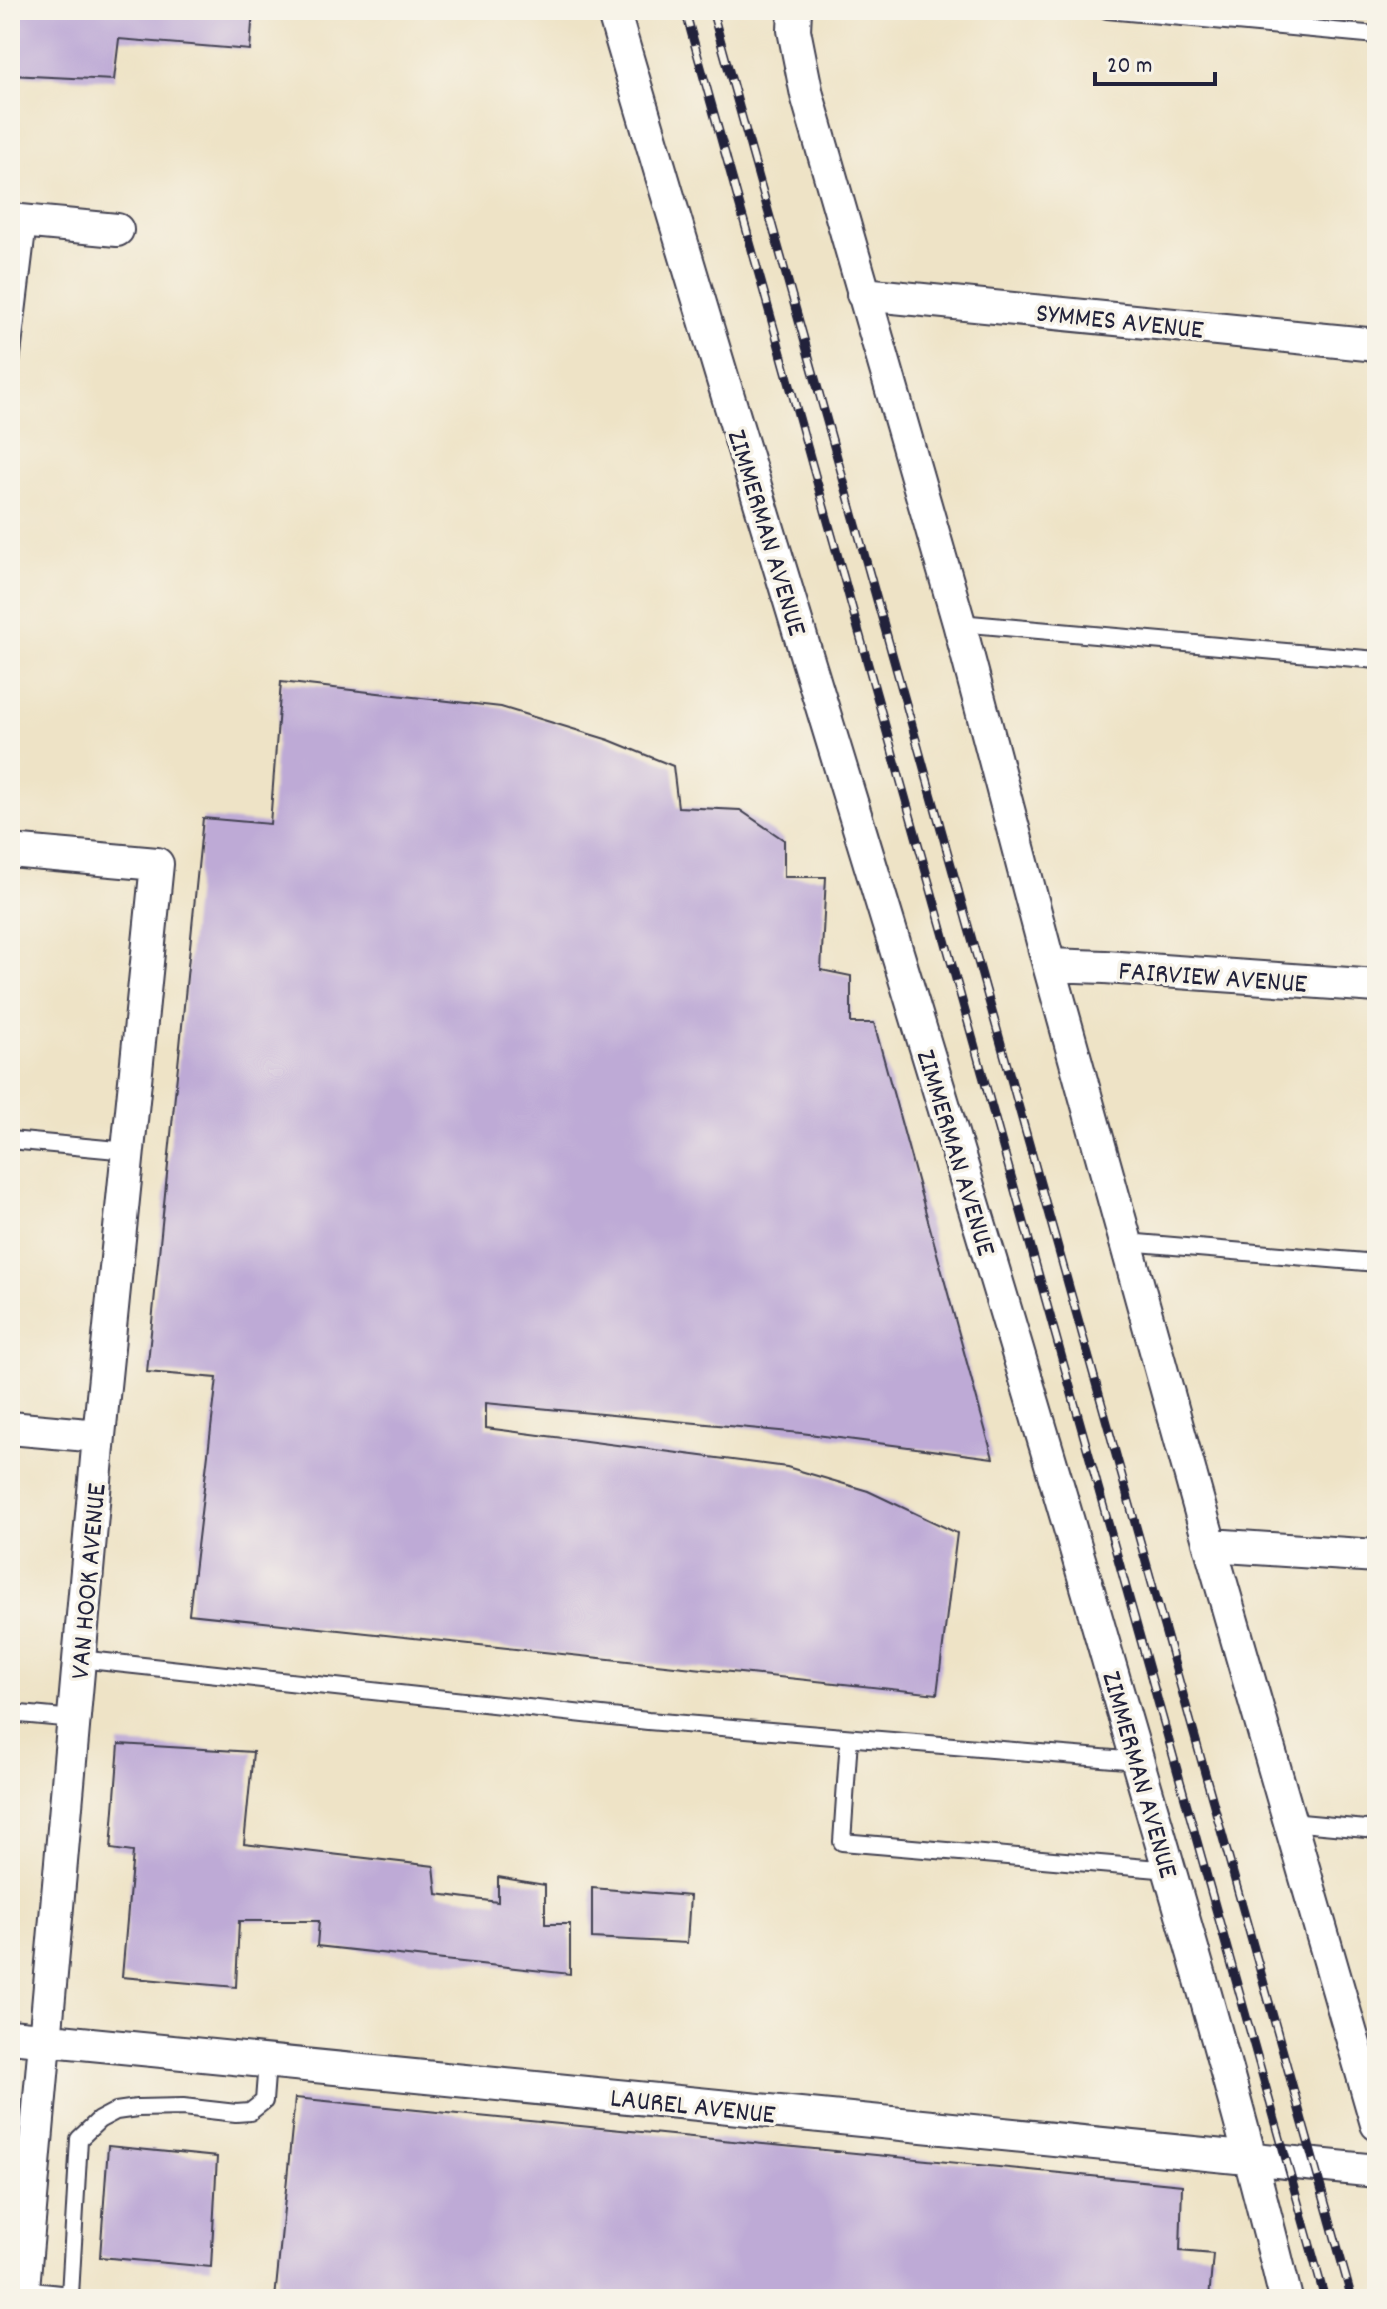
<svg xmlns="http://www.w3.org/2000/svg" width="1387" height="2309" font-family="Dekko,sans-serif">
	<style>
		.building { fill: #beaad6 }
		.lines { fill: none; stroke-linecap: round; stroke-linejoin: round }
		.service-casing { stroke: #413f50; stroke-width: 20 }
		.minor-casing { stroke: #413f50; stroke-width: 36 }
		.service { stroke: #fff; stroke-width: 16 }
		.minor { stroke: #fff; stroke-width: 32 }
		.rail-casing { stroke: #22223b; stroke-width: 9 }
		.rail { stroke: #f7f3e8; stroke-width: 6; stroke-dasharray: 18; stroke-linecap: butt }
		.labels { text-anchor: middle; stroke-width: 7; stroke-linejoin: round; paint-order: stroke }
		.street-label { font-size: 28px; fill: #22223b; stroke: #f7f3e8 }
	</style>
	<rect width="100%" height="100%" fill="#f7f3e8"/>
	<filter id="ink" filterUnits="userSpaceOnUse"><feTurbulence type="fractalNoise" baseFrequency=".0125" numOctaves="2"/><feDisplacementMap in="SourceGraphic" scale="16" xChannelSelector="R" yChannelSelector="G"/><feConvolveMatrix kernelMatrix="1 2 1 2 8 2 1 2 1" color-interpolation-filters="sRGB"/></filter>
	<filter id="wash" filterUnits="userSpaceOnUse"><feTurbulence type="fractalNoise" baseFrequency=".006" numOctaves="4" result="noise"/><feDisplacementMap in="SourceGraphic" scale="32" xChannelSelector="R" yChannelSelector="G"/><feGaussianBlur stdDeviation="1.8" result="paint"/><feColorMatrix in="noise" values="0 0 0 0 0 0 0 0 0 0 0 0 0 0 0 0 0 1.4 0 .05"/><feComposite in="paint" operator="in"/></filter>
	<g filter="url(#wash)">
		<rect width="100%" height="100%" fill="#eee3c6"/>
		<g id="blocks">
			<path class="building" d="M10,10H253L250,50L119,39L114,80L10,75Z
				M281,682L501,707L609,740L673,766L678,807L740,810L784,840V877H826L821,970L851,976V1023H874L993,1458L801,1433L486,1403V1428L787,1467L868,1491L957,1533L937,1694L189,1614L217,1378L147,1372L203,818L270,824Z
				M119,1744L253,1752L244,1844L434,1866L437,1894L498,1902V1877L545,1885V1924H570V1974L317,1946L319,1921H239L236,1987L122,1977L133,1852L111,1849Z
				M592,1888L690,1896L687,1943L592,1938Z
				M295,2098L1182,2185L1180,2251L1213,2254L1209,2299H275Z
				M108,2146L217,2157L211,2267L100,2257Z"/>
		</g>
	</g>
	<g filter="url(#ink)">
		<use href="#blocks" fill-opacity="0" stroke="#413f50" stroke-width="2"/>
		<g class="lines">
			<defs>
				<path id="service" d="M1107,10L1377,35
					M10,371L28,222
					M959,623L1377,660
					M10,1140L128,1151
					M1126,1242L1377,1263
					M79,1659L648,1721L1138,1761
					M10,1713L74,1719
					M849,1738L842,1842L1170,1870
					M1290,1822L1377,1830
					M23,2290L70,2295L79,2139L99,2120L116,2111L137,2108L183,2107L236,2113L250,2112L264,2101L267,2062"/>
				<path id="minor" d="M613,10C776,570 955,1126 1116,1687C1175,1890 1236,2093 1286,2299
					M795,10L794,30L807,95L959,623L1049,965L1210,1545L1377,2124
					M10,220L117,230
					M863,294L1377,345
					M10,851L157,864L99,1436L22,2299
					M1049,965L1105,967L1377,986
					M10,1428L99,1436
					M1210,1545L1377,1556
					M10,2036L1377,2171"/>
			</defs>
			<use href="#service" class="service-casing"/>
			<use href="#minor" class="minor-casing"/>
			<use href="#service" class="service"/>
			<use href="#minor" class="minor"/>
			<defs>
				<path id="rail" d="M685,10L1325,2299
					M712,10L1352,2299"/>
			</defs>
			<use href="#rail" class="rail-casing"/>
			<use href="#rail" class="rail"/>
		</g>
	</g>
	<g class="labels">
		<g class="street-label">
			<text transform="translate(1120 319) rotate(6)" y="10">SYMMES AVENUE</text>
			<text transform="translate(769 532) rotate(73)" y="10">ZIMMERMAN AVENUE</text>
			<text transform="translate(1213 975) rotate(4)" y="10">FAIRVIEW AVENUE</text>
			<text transform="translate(958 1152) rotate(73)" y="10">ZIMMERMAN AVENUE</text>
			<text transform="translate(86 1581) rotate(-85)" y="10">VAN HOOK AVENUE</text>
			<text transform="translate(1142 1774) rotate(74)" y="10">ZIMMERMAN AVENUE</text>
			<text transform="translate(693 2104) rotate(6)" y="10">LAUREL AVENUE</text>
		</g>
	</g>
	<rect width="1387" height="2309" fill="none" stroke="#f7f3e8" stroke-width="40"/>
	<path d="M1095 72v12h120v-12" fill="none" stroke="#22223b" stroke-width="4"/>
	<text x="1107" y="72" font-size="24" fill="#22223b" stroke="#f7f3e8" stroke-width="6" paint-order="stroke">20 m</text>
</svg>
